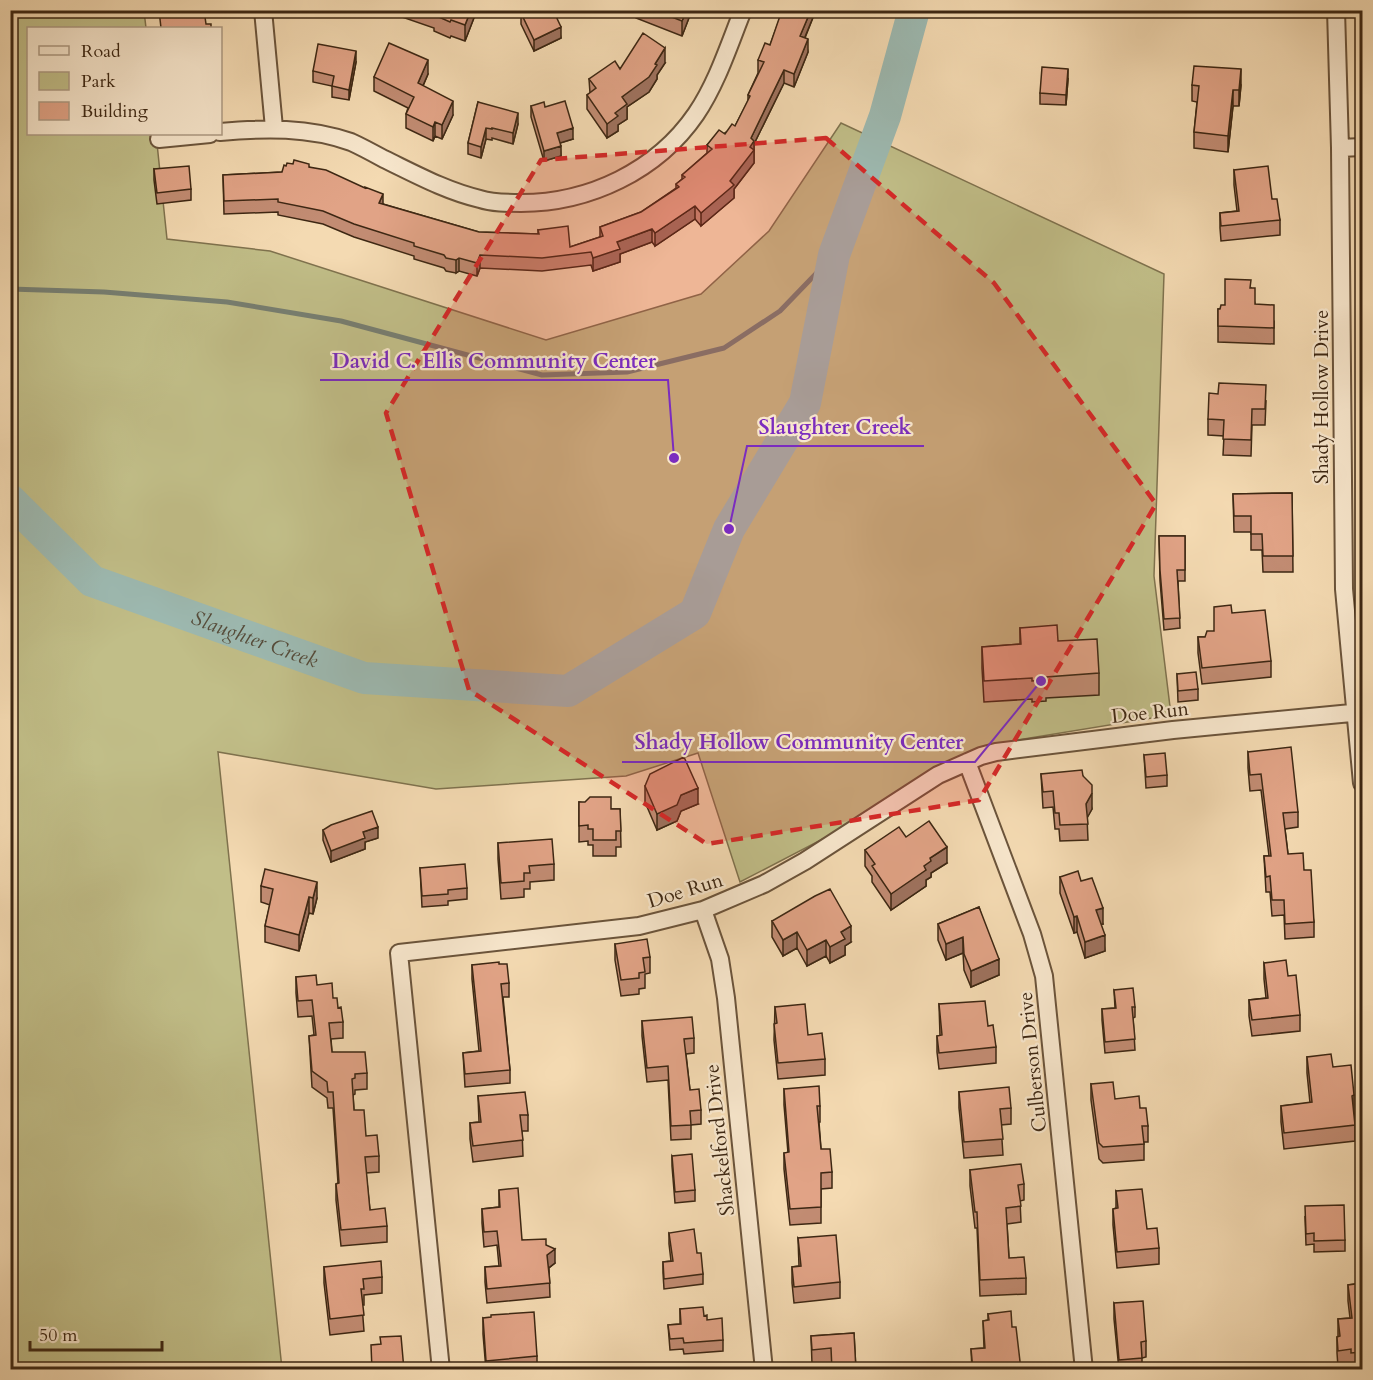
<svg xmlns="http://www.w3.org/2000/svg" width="1373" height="1380" font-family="Cardo,serif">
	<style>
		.green { fill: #c1be88; stroke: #7f724e; stroke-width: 1.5 }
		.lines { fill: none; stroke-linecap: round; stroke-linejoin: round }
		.stream { stroke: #777f72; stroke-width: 5 }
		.river { stroke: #9dbab2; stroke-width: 32 }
		.minor-casing { stroke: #6b543b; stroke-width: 20 }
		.minor { stroke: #f8e7cd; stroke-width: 16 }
		.wall { fill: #c28c73; stroke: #3d2713; stroke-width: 1.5 }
		.shaded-wall { fill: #9e725e; stroke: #3d2713; stroke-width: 1.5 }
		.building { fill: #e1a386; stroke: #3d2713; stroke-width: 1.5 }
		.marked { fill: #d62828; fill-opacity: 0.2; stroke: #d62828; stroke-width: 4.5; stroke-dasharray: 12 8; stroke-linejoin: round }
		.labels { text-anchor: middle; stroke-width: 4.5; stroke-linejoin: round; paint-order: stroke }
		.street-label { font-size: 20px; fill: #3d2713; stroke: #f8e7cd }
		.water-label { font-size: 21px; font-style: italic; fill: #554c3b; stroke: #f8e7cd }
		.leader { fill: none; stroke: #7b2cbf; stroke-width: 2 }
		.callout-dot { fill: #7b2cbf; stroke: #f8e7cd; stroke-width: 2 }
		.callout-label { font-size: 21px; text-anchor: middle; font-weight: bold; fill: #7b2cbf; stroke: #f8e7cd; stroke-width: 4.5; stroke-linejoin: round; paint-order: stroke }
	</style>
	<rect width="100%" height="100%" fill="#f4dab2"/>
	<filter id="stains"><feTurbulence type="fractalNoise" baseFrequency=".00333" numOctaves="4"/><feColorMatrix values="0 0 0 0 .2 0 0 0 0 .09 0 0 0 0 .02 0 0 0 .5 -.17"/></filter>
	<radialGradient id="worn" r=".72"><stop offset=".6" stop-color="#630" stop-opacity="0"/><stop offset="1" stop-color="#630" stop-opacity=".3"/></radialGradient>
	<path class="green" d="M10,11H144L146,28H28V134H156L167,239L270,251L546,340L701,294L769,231L841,123L1164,274L1154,576L1171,715L1011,741L740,882L698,753L626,776L436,789L218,752L282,1369H11Z"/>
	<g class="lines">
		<path class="stream" d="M10,289L104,292L227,302L341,321L542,375L627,372L724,348L780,311L834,255"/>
		<path class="river" id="s1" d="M10,500L92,581L364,678L568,691L695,613L729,529L805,403L834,255L885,116L914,10"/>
		<defs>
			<path id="minor" d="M263,10L274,128
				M1336,10L1340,148L1344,589L1362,783
				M220,132C265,128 308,127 351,142C362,147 373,153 384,159C415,174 446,191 480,199C492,203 507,203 521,203C589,203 657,171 696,114C717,83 729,45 743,10
				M159,139L210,134
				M1340,148L1362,147
				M967,762L1032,934L1044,976L1084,1370
				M703,910L720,959L726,998L764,1370
				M441,1370L399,953L639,926L703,910L764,884L805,861L938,775L981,756L996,752L1173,730L1362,712"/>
		</defs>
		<use href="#minor" class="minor-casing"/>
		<use href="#minor" class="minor"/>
	</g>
	<path class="wall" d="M402,10H477L465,41L451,36L450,38L434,31V28L402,17Z
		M557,10V19L561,38L534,51L521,24V13Z
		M636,10H692L682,36L636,18Z
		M781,10H816L805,38L808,52L794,87L784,83L754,144V163L734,189V198L701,226L695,219L655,246L652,242L620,254V262L593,271L591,265L542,271L480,268L477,276L459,271L456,273L446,271L444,268L414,259V256L354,237L323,224L278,215V212L224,214L223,175L282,172L286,166L293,164L309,167L383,204L479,232L538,234V230L570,247L600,237V227L641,212L676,188V184L682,179V175L707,153V145L735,126L748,101V95L758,73V60L770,45L781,15Z
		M356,62L349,100L332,97V86L313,82V71Z
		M665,63L657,75V79L649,92L627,107V119L618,125V131L607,138L587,109V95L590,93L589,79L620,69Z
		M428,74L423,86L453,115L442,139L435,136L433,141L406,128V114L408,108L374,91V77Z
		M1068,79L1066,105L1040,104V93Z
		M1192,85H1241L1239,106H1233L1228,152L1194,148V132L1197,102L1192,101Z
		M478,102L518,124L513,144L492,138V140L486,139L481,158L468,154V143Z
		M531,106L545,107L573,139L560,143L561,156L544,161L531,117Z
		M154,169L191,189V200L157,204L154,180Z
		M1234,170L1272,199L1280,220V235L1221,241L1220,228V213L1237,211L1234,185Z
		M1251,288L1255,304L1274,321V344L1218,342V309H1220L1225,305Z
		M1266,401L1265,425H1252L1251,456L1223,455L1224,436L1208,435V419Z
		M1292,493L1293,572H1263L1262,550H1251V532H1234L1233,494Z
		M1159,536H1185V581H1178L1180,628L1164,630L1160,581Z
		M1232,613L1271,661V677L1202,684L1198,653V637H1205L1214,631Z
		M1020,628L1058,641L1099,673V695L1046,698V701L1032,702V699L984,702L982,668V647L1020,644Z
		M1177,674L1198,689V700L1178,702Z
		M1248,752L1298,812V827L1285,829L1288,854L1304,870L1314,922V937L1285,939L1284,915L1272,916L1270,892H1266L1264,856H1269L1261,790L1250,791L1248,768Z
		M1144,755L1167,775V786L1146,788Z
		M1041,774L1083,776L1092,809L1087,817L1088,840L1060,841L1059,829H1055L1053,807L1043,808Z
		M645,786L698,804L681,811L677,821L657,830L645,802Z
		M579,802L611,809H620L621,847H616V856H593V845H588V841L579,842Z
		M323,830L378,838L365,842V849L331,862L323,840Z
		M906,837L947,863L931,873V877L926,880V886L891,910L872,882V876L865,866V850Z
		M498,843L554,864V880L530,882V889H524V897L501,899L498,859Z
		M420,868L467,888V899L448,901V905L422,907Z
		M1060,877L1081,881L1103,924H1101L1105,951L1085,958L1077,932L1074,933L1060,893Z
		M261,886L317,898L313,914L309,913L299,951L265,942V926L270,905L261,902Z
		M979,907L999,975L971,987L964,970L963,953L946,960L938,940V924Z
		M772,921L851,942L845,946V955L830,963L826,956L807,966L797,948L783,956L772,937Z
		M615,944L650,957V973L645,974V988L639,989V994L621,996L615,960Z
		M1264,963L1300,1015V1031L1252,1036L1249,1016V1000L1266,998L1264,979Z
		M499,964L509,983V997H503L510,1070V1083L465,1087L463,1053L479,1051L472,979V965Z
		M296,977L317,985L333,998L338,1008L343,1022V1038L331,1039L332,1052L367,1073V1089L355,1090V1094L353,1095L354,1110L366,1136L379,1156V1172L366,1173L370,1210L387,1226V1242L341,1246L336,1200V1184L338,1183L333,1108H328L327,1098L312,1087L309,1036L314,1035L312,1016L298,1017L296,993Z
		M1114,990L1135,1007V1017L1133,1018L1135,1050L1105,1053L1102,1020V1009L1115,1008Z
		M939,1004L988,1026L996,1047V1063L939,1069L937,1052V1036H940Z
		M775,1007L808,1035L825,1059V1075L778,1079L774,1040Z
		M642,1021L694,1038V1053L686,1054L690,1090L701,1110V1124L691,1125V1139L671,1140L668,1080L647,1082L642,1036Z
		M1307,1057L1333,1067L1354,1095V1111L1355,1125V1141L1284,1149L1281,1122V1106L1310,1103L1307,1073Z
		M1091,1084L1115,1099L1140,1108L1148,1126V1142H1144V1160L1103,1163L1099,1159L1091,1100Z
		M784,1089L820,1106V1122H819L821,1149L832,1172V1188L821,1189V1223L790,1225L784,1169V1153H788L784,1105Z
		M959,1092L1011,1108V1124L1001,1125L1003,1155L964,1158L959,1108Z
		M478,1096L528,1115V1131H522L523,1156L473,1162L470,1139V1123L479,1122Z
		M672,1156L695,1190V1201L675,1203L672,1166Z
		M970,1170L1024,1184V1200L1020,1201L1021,1222L1007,1224L1009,1258L1026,1278V1294L980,1296L977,1228H975L970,1186Z
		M499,1190L522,1240L546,1245L555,1263L549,1268L550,1297L487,1303L485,1282V1267L499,1266L497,1245L484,1247L482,1223V1209L499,1207Z
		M1116,1191L1147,1229L1159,1248V1264L1117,1268L1113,1225V1209L1116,1208Z
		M1305,1217L1345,1240V1251L1314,1252V1244L1306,1245Z
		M669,1233L697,1253L703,1274V1284L664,1289L663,1273V1262L671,1261L669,1244Z
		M798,1238L840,1282V1298L794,1303L792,1283V1267L799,1266Z
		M324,1267L382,1277V1293L364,1295V1305H362L364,1331L330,1335L324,1283Z
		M1362,1283V1368L1351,1369V1365L1338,1367L1337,1353V1337H1338V1319L1350,1318L1348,1301V1285Z
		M1114,1303L1146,1341V1357L1142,1358V1370H1119L1114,1319Z
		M680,1309L704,1316L723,1340V1351L684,1354L683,1349L670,1350L668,1325L680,1324Z
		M988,1314L1012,1327L1021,1370H972L971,1349L984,1348L983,1321L988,1320Z
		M483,1318L537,1356V1370H486L483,1334Z
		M854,1333L856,1370H831V1363L812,1364L811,1336Z"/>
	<path class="shaded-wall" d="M471,10H477L465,41V25Z
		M553,10H557V19Z
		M687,10H692L682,36V21Z
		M811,10H816L800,49V36Z
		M561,27V38L534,51V40Z
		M808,39V52L794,87V74Z
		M665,48V63L657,75V79L649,92L627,107V119L618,125V131L607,138V124L615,113L622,97L655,64Z
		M356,51V62L349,100V90Z
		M428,60V74L418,97V83Z
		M1068,69V79L1066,105V95Z
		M1241,69V85L1239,106V90Z
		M784,70V83L754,144V163L734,189V198L701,226V213L730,181Z
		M1233,90V106L1228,152V136Z
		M453,101V115L442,139V125Z
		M518,113V124L513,144V133Z
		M435,122V136L433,141V127Z
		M486,128V139L481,158V147Z
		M573,128V139L557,144V133Z
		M561,146V156L544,161V151Z
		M383,194V207L379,203Z
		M695,206V219L655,246V233Z
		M652,229V242L620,254V262L593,271V258L617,242Z
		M480,255V268L477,276V263Z
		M459,258V271L456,273V260Z
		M698,788V804L681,811L677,821L657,830V814L681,795Z
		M1092,793V809L1086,820V804Z
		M378,827V838L365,842V849L331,862V851L363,832Z
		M947,847V863L931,873V877L926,880V886L891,910V894L924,866L930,858Z
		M317,882V898L313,914V898Z
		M309,897V913L299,951V935Z
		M1103,908V924L1096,926V910Z
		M1077,916V932L1074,933V917Z
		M851,926V942L845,946V955L830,963V947L841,932Z
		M797,932V948L783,956V940Z
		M1105,935V951L1085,958V942Z
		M963,937V953L946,960V944Z
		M826,940V956L807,966V950Z
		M999,959V975L971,987V971Z
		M555,1249V1263L547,1269V1255Z"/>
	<path class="building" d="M159,10H204L206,24H211V28H161Z
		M429,10H471L465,25L451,20L450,22L434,15L435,13Z
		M527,10H553L561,27L534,40L521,13Z
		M654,10H687L682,21Z
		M782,10H811L800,36L808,39L794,74L784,70L751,138L754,141L750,147L754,150L730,181L734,185L701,213L695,206L655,233L652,229L617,242L620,249L593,258L591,252L542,258L480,255L477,263L459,258L456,260L446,258L444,255L414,246V243L354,224L323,211L278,202V199L224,201L223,175L282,172L284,165L286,166L287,163L293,164L294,160L309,164V167L326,170L365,188V187L383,194L379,203L479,232L539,234L538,230L568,226L570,247L603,236L600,227L641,212L679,187L676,184L685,177L682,175L712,149L707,145L719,130L725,134L732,124L735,126L750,96L748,95L764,62L758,60L765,43L770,45Z
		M643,33L665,48L655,64L657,65L649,77L622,97L627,104L615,113L618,116L607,124L587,95L596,88L589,79L615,61L620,69Z
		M389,43L428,60L418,83L453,101L442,125L435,122L433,127L406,114L414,97L374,77Z
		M318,44L356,51L349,90L332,86L334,76L313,71Z
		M1194,66L1241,69L1239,90H1233L1228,136L1194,132L1199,86L1192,85Z
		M1042,67L1068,69L1066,95L1040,93Z
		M565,101L573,128L557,133L561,146L544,151L531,106L544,102L545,107Z
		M478,102L518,113L513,133L492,128V129L486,128L481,147L468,143Z
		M189,166L191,189L157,193L154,169Z
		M1268,166L1272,199H1277L1280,220L1221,226L1220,213L1239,211L1234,170Z
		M1225,279L1251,280L1250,288H1255V304L1274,305V328L1218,326V309H1220L1221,305H1225Z
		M1219,383L1266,385L1265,409H1252L1251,440L1223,439L1224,420L1208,419L1209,393L1218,394Z
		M1292,493L1293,556H1263L1262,534H1251V516H1234L1233,494Z
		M1159,536H1185V570H1177L1180,618L1164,619L1160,570Z
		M1231,605L1232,613L1265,610L1271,661L1202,668L1198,637H1205L1207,631H1214V607Z
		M1057,625L1058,641L1097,639L1099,673L1046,677V680L1032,681V678L984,681L982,647L1021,644L1020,628Z
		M1196,672L1198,689L1178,691L1177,674Z
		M1291,747L1298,812L1283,813L1288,854L1303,853L1304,870H1311L1314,922L1285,924L1284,900H1272L1270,876L1266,877L1264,856H1271L1261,774L1250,775L1248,752Z
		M1165,753L1167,775L1146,777L1144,755Z
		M684,757L698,788L681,795L677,805L657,814L645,786L650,774Z
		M1082,770L1083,776L1092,785V793L1086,804L1088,824L1060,825L1059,813H1055L1053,791L1043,792L1041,774Z
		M590,797H611V809H620L621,831H616V840H593V829H588V825L579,826V802H585Z
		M372,811L378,827L363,832L365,838L331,851L323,830L331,825Z
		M929,821L947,847L930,858L931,861L924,866L926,870L891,894L872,866L875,864L865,850L899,827L906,837Z
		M552,839L554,864L529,866L530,873H524V881L501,883L498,843Z
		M465,864L467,888L448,890V894L422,896L420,868Z
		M265,869L317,882L313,898L309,897L299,935L265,926L273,889L261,886Z
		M1078,871L1081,881L1092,878L1103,908L1096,910L1105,935L1085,942L1077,916L1074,917L1060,877Z
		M830,889L851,926L841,932L845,939L830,947L826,940L807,950L797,932L783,940L772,921L815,896Z
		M979,907L999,959L971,971L964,954L963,937L946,944L938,924Z
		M647,939L650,957L643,958L645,972L639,973V978L621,980L615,944Z
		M1286,960L1288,976L1296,975L1300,1015L1252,1020L1249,1000L1268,998L1264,963Z
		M499,962V964H507L509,983L501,984L510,1070L465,1074L463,1053L481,1051L472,965Z
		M316,975L317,985L332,983L333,998H337L338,1008L341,1007L343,1022L329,1023L332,1052H365L367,1073L355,1074V1078L352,1079L354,1110H364L366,1136L377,1135L379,1156L365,1157L370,1210L385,1208L387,1226L341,1230L336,1184L339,1183L333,1092H328L327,1082L312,1071L309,1036L316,1035L312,1000L298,1001L296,977Z
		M1133,988L1135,1007H1132L1135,1039L1105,1042L1102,1009L1116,1008L1114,990Z
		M985,1001L988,1026L993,1025L996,1047L939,1053L937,1036L942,1035L939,1004Z
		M805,1004L808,1035L822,1033L825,1059L778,1063L774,1024L777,1023L775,1007Z
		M692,1017L694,1038L684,1039L690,1090L699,1089L701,1110L690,1111L691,1125L671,1126L668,1066L647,1068L642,1021Z
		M1331,1054L1333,1067L1351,1065L1354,1095L1352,1096L1355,1125L1284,1133L1281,1106L1312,1102L1307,1057Z
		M1113,1082L1115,1099L1139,1096L1140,1108H1146L1148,1126H1142L1144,1144L1103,1147L1099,1143L1091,1084Z
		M819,1086L820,1106H817L821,1149H830L832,1172L821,1173V1207L790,1209L784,1153L789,1152L784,1089Z
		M1009,1087L1011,1108L1000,1109L1003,1139L964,1142L959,1092Z
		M525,1092L528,1115H520L523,1140L473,1146L470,1123L481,1122L478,1096Z
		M692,1154L695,1190L675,1192L672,1156Z
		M1021,1164L1024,1184L1018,1185L1021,1206L1006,1208L1009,1258L1024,1257L1026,1278L980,1280L977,1212H975L970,1170Z
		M518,1188L522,1240L546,1239V1245L555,1249L547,1255L550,1283L487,1289L485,1267L501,1266L497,1231L484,1232L482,1209L500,1207L499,1190Z
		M1142,1189L1147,1229L1157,1228L1159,1248L1117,1252L1113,1209L1118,1208L1116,1191Z
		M1344,1205L1345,1240L1314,1241V1233L1306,1234L1305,1206Z
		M694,1229L697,1253H701L703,1274L664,1279L663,1262L673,1261L669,1233Z
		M836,1235L840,1282L794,1287L792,1267L801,1266L798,1238Z
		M381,1261L382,1277L363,1279L364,1289H361L364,1315L330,1319L324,1267Z
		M1362,1283V1352L1351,1353V1349L1338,1351L1337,1337L1340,1336L1338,1319L1352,1318L1348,1285Z
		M1143,1301L1146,1341L1141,1342L1142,1358L1119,1360L1114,1303Z
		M703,1307L704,1316L707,1315V1320L722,1318L723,1340L684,1343L683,1338L670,1339L668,1325L681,1324L680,1309Z
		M1011,1311L1012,1327H1016L1021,1370H973L971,1349L985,1348L983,1321L989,1320L988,1314Z
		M534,1312L537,1356L486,1361L483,1318L491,1317V1315Z
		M854,1333L856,1370H832L831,1348L812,1350L811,1336Z
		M401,1336L404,1370H372L371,1345L381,1344L380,1337Z"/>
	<path class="marked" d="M826,138L994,283L1156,504L979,800L707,844L469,690L386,413L541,160Z"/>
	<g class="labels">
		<g class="street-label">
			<text transform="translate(1321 397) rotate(-90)" y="7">Shady Hollow Drive</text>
			<text transform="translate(1150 712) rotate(-6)" y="7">Doe Run</text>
			<text transform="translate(685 890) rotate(-17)" y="7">Doe Run</text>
			<text transform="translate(1032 1062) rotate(-96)" y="7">Culberson Drive</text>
			<text transform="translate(719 1140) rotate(-96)" y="7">Shackelford Drive</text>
		</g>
		<g class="water-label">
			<text dy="7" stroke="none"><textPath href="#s1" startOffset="288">Slaughter Creek</textPath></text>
		</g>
	</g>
	<path class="leader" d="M674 458L668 380H320M729 529L747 446H924M1041 681L975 762H622"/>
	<g class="callout-dot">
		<circle cx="674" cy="458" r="6"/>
		<circle cx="729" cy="529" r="6"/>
		<circle cx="1041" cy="681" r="6"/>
	</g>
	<g class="callout-label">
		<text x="494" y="368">David C. Ellis Community Center</text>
		<text x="835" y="434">Slaughter Creek</text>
		<text x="799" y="749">Shady Hollow Community Center</text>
	</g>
	<rect width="1373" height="1380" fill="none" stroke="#f4dab2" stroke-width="36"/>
	<rect x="12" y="12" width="1349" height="1356" fill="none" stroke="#3d2713" stroke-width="3"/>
	<rect x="18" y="18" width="1337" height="1344" fill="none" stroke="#3d2713" stroke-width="1.5"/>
	<rect x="27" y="27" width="195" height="108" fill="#f8e7cd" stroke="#ad9a83" stroke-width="1.5"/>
	<rect x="39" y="46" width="30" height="9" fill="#f8e7cd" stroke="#ad9a83" stroke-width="1.5"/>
	<text x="81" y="57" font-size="18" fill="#3d2713">Road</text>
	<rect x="39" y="72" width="30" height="18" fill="#c1be88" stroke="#ad9a83" stroke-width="1.5"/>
	<text x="81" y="87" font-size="18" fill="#3d2713">Park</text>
	<rect x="39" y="102" width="30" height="18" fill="#e1a386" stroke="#ad9a83" stroke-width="1.5"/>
	<text x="81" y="117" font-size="18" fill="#3d2713">Building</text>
	<path d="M30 1341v9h132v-9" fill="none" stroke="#3d2713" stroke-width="3"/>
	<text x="39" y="1341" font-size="18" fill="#3d2713" stroke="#f8e7cd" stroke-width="4.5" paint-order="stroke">50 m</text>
	<rect width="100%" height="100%" filter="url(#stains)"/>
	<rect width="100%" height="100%" fill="url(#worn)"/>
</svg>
